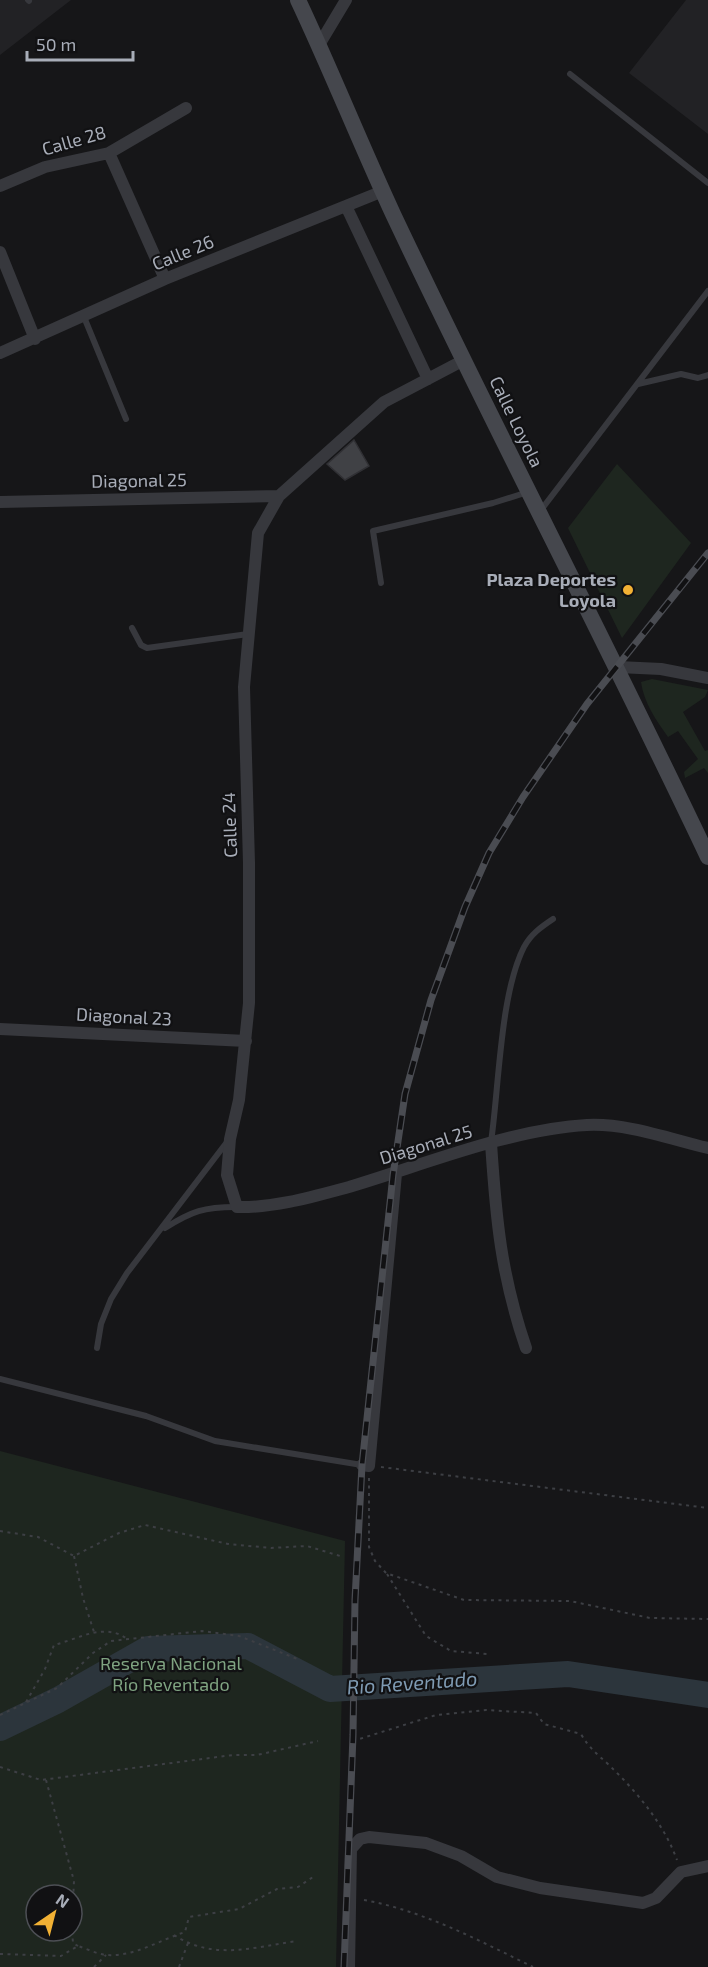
<svg xmlns="http://www.w3.org/2000/svg" width="708" height="1967" font-family="'Exo 2',sans-serif">
	<style>
		.built { fill: #222225 }
		.green { fill: #1e261f; fill-rule: evenodd }
		.lines { fill: none; stroke-linecap: round; stroke-linejoin: round }
		.river { stroke: #2c353c; stroke-width: 26 }
		.building { fill: #404145; stroke: #303034; stroke-width: 1.5 }
		.path { stroke: #3d3f44; stroke-width: 2; stroke-dasharray: 3 4.5; stroke-linecap: butt }
		.lane { stroke: #37383d; stroke-width: 6 }
		.street { stroke: #37383d; stroke-width: 12 }
		.secondary { stroke: #45474d; stroke-width: 16 }
		.rail-casing { stroke: #4a4c52; stroke-width: 7 }
		.rail { stroke: #111113; stroke-width: 4.5; stroke-dasharray: 14; stroke-linecap: butt }
		.poi-dot { fill: #f2b134; stroke: #111113; stroke-width: 2 }
		.labels { text-anchor: middle; stroke-width: 4.5; stroke-linejoin: round; paint-order: stroke }
		.street-label { font-size: 18px; fill: #a8adb8; stroke: #111113 }
		.poi-label { font-size: 18px; font-weight: bold; fill: #a8adb8; stroke: #111113; text-anchor: end }
		.park-label { font-size: 18px; fill: #7fa381; stroke: #111113 }
		.water-label { font-size: 20px; font-style: italic; fill: #7f9bb3; stroke: #111113 }
	</style>
	<rect width="100%" height="100%" fill="#161618"/>
	<path class="built" d="M0,0H71L0,55Z
		M686,0H708V134L629,73Z"/>
	<path class="green" d="M617,464L691,543L622,638L568,528Z
		M652,679L708,690L705,697L683,712L705,751L708,750V773L704,768L685,778L684,772L698,759L678,731L668,737C656,720 644,703 641,682Z
		M0,1451L345,1541L336,1967H0ZM36,1895H72V1931H36Z"/>
	<g class="lines">
		<path class="river" d="M0,1728L58,1700L148,1649L248,1646L330,1689L568,1674L708,1695"/>
	</g>
	<path class="building" d="M354,440L369,466L345,480L327,464Z"/>
	<g class="lines">
		<path class="path" d="M381,1467L708,1508
			M369,1478V1547L375,1561L386,1573L464,1600L570,1601L650,1618L708,1619
			M0,1531L38,1537L74,1556L119,1533L145,1525L228,1544L271,1548L307,1546L340,1556
			M74,1556L83,1598L94,1632
			M387,1574L426,1636L451,1651L487,1654
			M26,1702L45,1669L54,1645C78,1639 105,1622 127,1639
			M0,1715L57,1688L93,1653L111,1641L202,1631L239,1636L300,1660
			M353,1741L436,1715L486,1710L536,1713L544,1724L581,1734C589,1748 597,1754 609,1765C637,1792 664,1824 677,1860
			M0,1767L41,1780L233,1755H257L318,1741
			M46,1780L74,1881L72,1920
			M364,1900C424,1911 478,1940 533,1967
			M72,1931L73,1943L78,1946
			M174,1935C214,1961 254,1947 297,1941
			M0,1954L61,1956L78,1946C87,1949 97,1954 106,1955C134,1957 160,1940 185,1932L189,1917L239,1909L277,1889L298,1887L313,1877
			M94,1967L106,1955
			M179,1967L188,1943"/>
		<path class="lane" d="M28,0L29,1
			M570,74L708,183
			M84,317L126,419
			M638,384L681,374L698,378L708,375
			M541,510L708,291
			M381,583L373,531L493,503L528,492
			M132,628L141,645L147,648L248,634
			M491,1142C499,1088 500,994 524,947C531,934 541,927 553,919
			M165,1228C192,1211 204,1207 236,1207
			M97,1348L101,1324L111,1299L127,1273L227,1142
			M0,1379L146,1416L215,1441L362,1465"/>
		<path class="street" d="M319,45L346,0
			M109,153L165,279
			M0,186L45,167L109,153L186,108
			M346,206L428,379
			M0,252L35,339
			M0,353L165,279L383,191
			M464,360L384,402L279,496L258,533L244,687L249,863V1003L239,1100L230,1139L227,1175L237,1207C275,1208 312,1197 349,1187C423,1165 511,1129 587,1125C627,1123 670,1139 708,1148
			M0,502L279,496
			M618,667L661,669L708,678
			M0,1029L246,1041
			M491,1143C496,1219 501,1275 526,1348
			M362,1465L369,1466L396,1174
			M349,1967L351,1849L360,1839L369,1837L426,1843L461,1856L497,1877L540,1888L643,1903L656,1898L681,1872L708,1866"/>
		<path class="secondary" d="M298,0C331,70 360,143 393,214C495,430 606,641 708,857"/>
		<defs>
			<path id="rail" d="M344,1967L353,1735L355,1600L362,1465L393,1175L405,1094L431,1000L465,907L489,853L523,797L587,704L708,553"/>
		</defs>
		<use href="#rail" class="rail-casing"/>
		<use href="#rail" class="rail"/>
	</g>
	<circle class="poi-dot" cx="628" cy="590" r="6"/>
	<g class="labels">
		<g class="street-label">
			<text transform="translate(74 141) rotate(-16)" y="6">Calle 28</text>
			<text transform="translate(183 253) rotate(-22)" y="6">Calle 26</text>
			<text transform="translate(516 422) rotate(64)" y="6">Calle Loyola</text>
			<text transform="translate(139 481) rotate(-1)" y="6">Diagonal 25</text>
			<text transform="translate(230 825) rotate(-92)" y="6">Calle 24</text>
			<text transform="translate(124 1017) rotate(3)" y="6">Diagonal 23</text>
			<text transform="translate(426 1145) rotate(-17)" y="6">Diagonal 25</text>
		</g>
		<g class="poi-label">
			<text x="616" y="586">Plaza Deportes<tspan x="616" dy="21">Loyola</tspan></text>
		</g>
		<g class="park-label">
			<text x="171" y="1670">Reserva Nacional<tspan x="171" dy="21">Río Reventado</tspan></text>
		</g>
		<g class="water-label">
			<text transform="translate(412 1683) rotate(-4)" y="7">Rio Reventado</text>
		</g>
	</g>
	<g transform="translate(54 1913) rotate(35)"><circle r="28" fill="#111113" stroke="#4d4f55" stroke-width="1.5"/>
	<path d="M0-4.5L10 22L0 15L-10 22Z" fill="#f2b134"/>
	<text y="-9" font-size="16" font-weight="bold" text-anchor="middle" fill="#a8adb8">N</text>
	</g>
	<path d="M27 51v9h106v-9" fill="none" stroke="#a8adb8" stroke-width="3"/>
	<text x="36" y="51" font-size="18" fill="#a8adb8" stroke="#111113" stroke-width="4.5" paint-order="stroke">50 m</text>
</svg>
